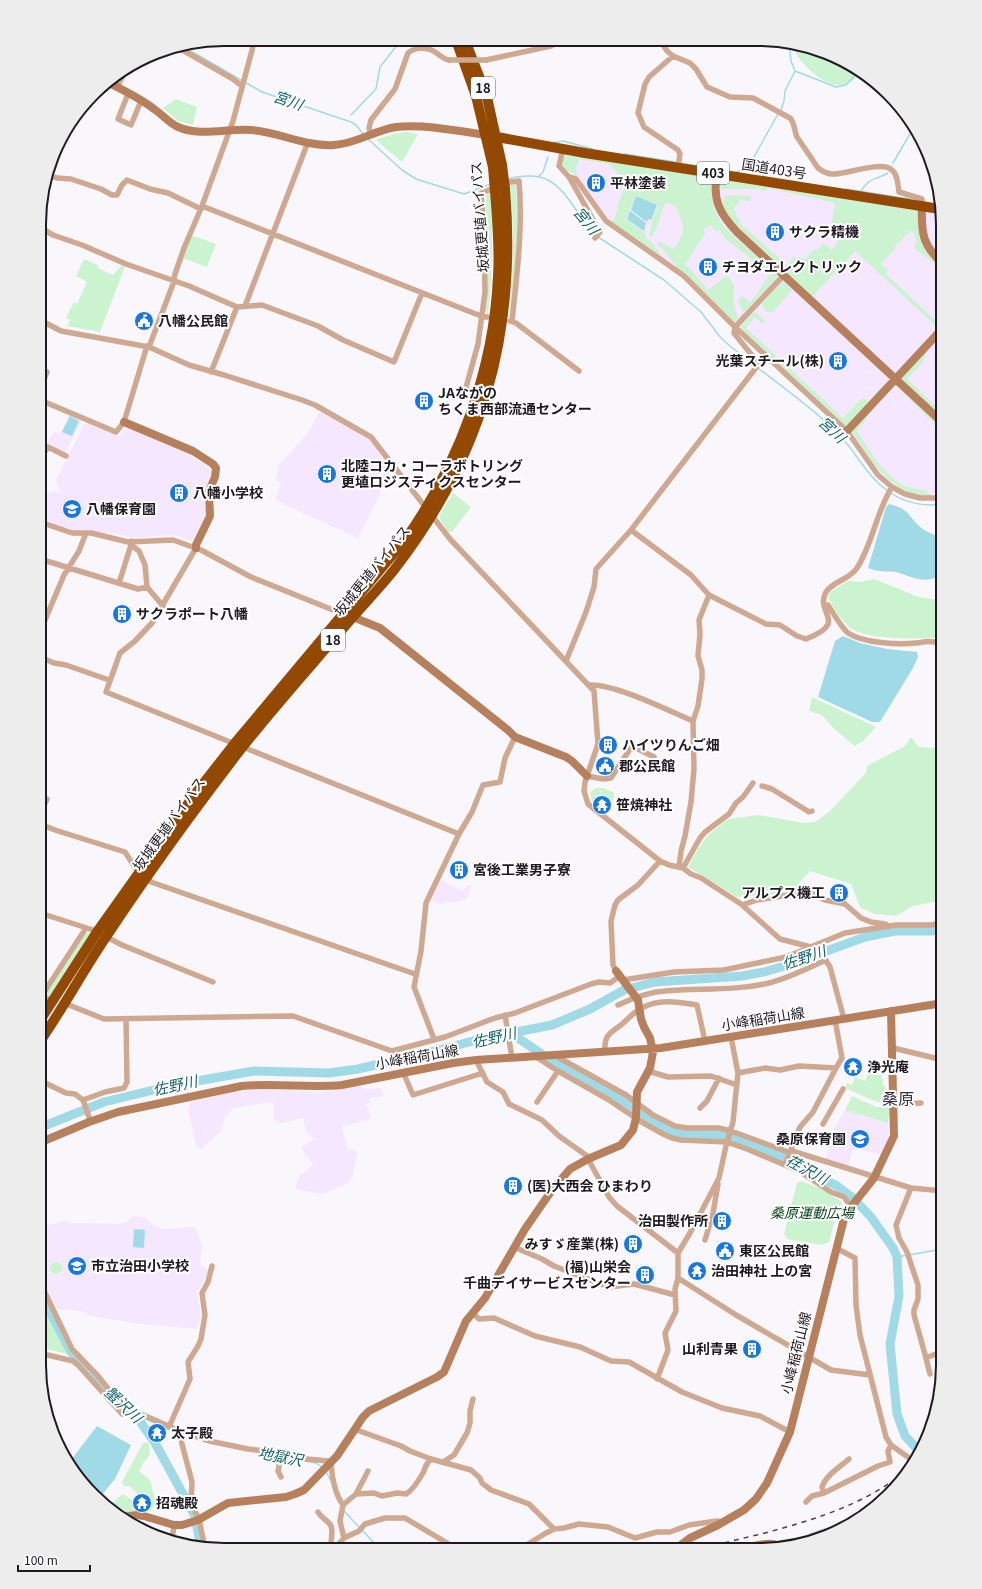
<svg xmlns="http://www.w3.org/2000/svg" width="982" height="1589" font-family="Georgia,'Noto Sans JP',serif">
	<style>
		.built { fill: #f4e7ff }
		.green { fill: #ccf3cf }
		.water { fill: #9fdae6 }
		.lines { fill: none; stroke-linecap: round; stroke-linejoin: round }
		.stream { stroke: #9fdae6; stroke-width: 1.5 }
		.river { stroke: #9fdae6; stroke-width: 9 }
		.street { stroke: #cea891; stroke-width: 5.5 }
		.secondary { stroke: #b6805d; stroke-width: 8 }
		.highway { stroke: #944902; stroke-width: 10 }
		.rail { stroke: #48434b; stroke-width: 1.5; stroke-dasharray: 5 5; stroke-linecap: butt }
		.street-bridge { stroke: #cea891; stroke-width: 5.5 }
		.highway-bridge { stroke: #944902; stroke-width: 10 }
		.labels { text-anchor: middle; stroke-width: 4; stroke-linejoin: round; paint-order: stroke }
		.shield { fill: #fff; stroke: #625f64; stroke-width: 1 }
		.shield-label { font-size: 13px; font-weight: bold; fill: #1f1a22 }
		.street-label { font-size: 14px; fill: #1f1a22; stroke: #fff }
		.poi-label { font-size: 14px; font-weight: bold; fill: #1f1a22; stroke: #fff; text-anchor: start }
		.park-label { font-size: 14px; font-style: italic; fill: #033f13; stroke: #fff }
		.water-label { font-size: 15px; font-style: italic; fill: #13636f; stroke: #fff }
		.quarter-label { font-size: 16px; fill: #3a3041; stroke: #fff }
		.rim { fill: none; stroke: #1f1a22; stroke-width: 2 }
	</style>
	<rect width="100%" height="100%" fill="#faf7fc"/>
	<path class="built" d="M565,155L941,214L943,224V496L932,497L912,493L879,471L852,432L733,322L685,275L608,220L574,173L567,171L562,161Z
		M320,411L366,437L372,441L393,468L358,538L277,501L276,498L281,482L276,480L278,466L308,433Z
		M70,413L83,418L65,454L47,443L54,431L59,434L62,431Z
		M88,420L119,436L128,427L191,455L198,461L208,466L211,473L205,492L206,513L194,539L191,541L175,535H169L136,538L107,532L106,534L88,530H71L40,519V505L47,493L54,491L60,493L61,490L59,489L56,480L86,421Z
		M441,880L462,891L468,885H472L467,897L463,901L440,904L431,900Z
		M355,1087H363L364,1089L381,1088L384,1096L369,1098L370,1103L366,1104L372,1118L342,1127L348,1150L357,1151L353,1175L348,1183L323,1194L295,1189L299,1176L313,1165L301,1148L314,1139L306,1132L303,1118L282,1123L274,1120L273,1102L233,1108L225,1118L221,1131L201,1149L196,1146L188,1109H190V1102L235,1092L253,1090L270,1089L319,1093Z
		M845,1110L888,1123L889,1136L887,1143L882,1155L853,1148L848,1167L825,1159L833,1140L829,1138Z
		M133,1216L145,1217L150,1223L159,1228L171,1229L193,1227L196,1229L203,1247L200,1259L201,1266L208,1270L204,1281L197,1292L201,1316L197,1329L132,1323L92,1316L80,1311L57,1309L39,1274V1228L67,1220L69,1223L122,1224L128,1221Z"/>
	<path class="green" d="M792,43L829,53L860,71C856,78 852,83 844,85C826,89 795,61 792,43Z
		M176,99L197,107L193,125L178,121L163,108Z
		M406,132L418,134L402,162L377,141V139L394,134Z
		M565,155L708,177L711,180C710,199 714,214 726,229L777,275L776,278L746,311H743L739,303V299L743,296L750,303L770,274L726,239L719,230L716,231L710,225L703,230L705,233L685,265L692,271L708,290L727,275L734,284V305L738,319L736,321L733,322L686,274L677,269C676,264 662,249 657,243L659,241L674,249C688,228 684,227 675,205L665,203L656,229L652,237L649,236L652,221L658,205L636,196L626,219L645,233V237L653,244L665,261L610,221L614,220L618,208L617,207L627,180L624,176L618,174L609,164L579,159L576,169L577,175L575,176C573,172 567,172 562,166Z
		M723,180L919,211L918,225L943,270L915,249L914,245L917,242L912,230L895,246L896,248L881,263L888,270L886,274L937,322L943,316V322L938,328L855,251L812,297L732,221C726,213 717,203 727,195L750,196L751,200L749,201L741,199L734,208L733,209L736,212L735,215L740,220V223L787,265L794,256L797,259L799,257L805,259L814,249L817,250L824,243L831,250L839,242L830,233L835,203L768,188L765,191L758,189H723L718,186L719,181Z
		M510,184L516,185L518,243L510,317L509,318C513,273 515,229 510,184Z
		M490,191C493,232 493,273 488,315L485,311L487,278L486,195Z
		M191,235L216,244L207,267L182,258Z
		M84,259L98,265V268L113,275L122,265L125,266L100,332L67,326L70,320L66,318L74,302L77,304L87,282L76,276Z
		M781,282H784L792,290L773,312H767L762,307V303Z
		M754,312H756L765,321L763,324L755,317L746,328L843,418L862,398L867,400V404L847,425H844L741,329V326Z
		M924,352L926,354L923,362L907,379L943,413V419L901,380V377Z
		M894,384H897L937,421L943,427V433L896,385L880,401Z
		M872,407L874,409L857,431C869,450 882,472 901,484C911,490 925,486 932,497C889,494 874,464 852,432V430Z
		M453,493L471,507L452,532H448L440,519V515Z
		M874,579L919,597L937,600L943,596V637C921,639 866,641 849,627C840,619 833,607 828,597L830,592L848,581L859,582Z
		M812,697L876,727L864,740L855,746L833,728L822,715L809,711Z
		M911,737L919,747L936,748L943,743V900L913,906L896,916L874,914L860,907L851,884L810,871L790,893L737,897L688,867L698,849L709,834L728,819L759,815L804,823L815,822L829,812L866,773L867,766L905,746Z
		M596,788H604L614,793V798L604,814C596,807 591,803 590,792Z
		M88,932L92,934L50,997L47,996V992L85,934Z
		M870,1068L876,1072V1074L882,1076L881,1078L883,1079V1085L886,1086L879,1103L845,1088L847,1083L852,1085L855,1077L865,1081Z
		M852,1096L877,1107L890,1108L888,1123L845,1110Z
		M801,1181L820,1188L841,1201L842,1203L836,1216L829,1242L822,1245L787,1239L784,1234L797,1183Z
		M50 1268a6 6 0 1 1 12 0a6 6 0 1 1-12 0Z
		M48,1314L71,1355L39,1347V1320Z
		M146,1442L149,1443L150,1455L143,1463L139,1471L150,1480L156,1503L150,1511H136L118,1514L112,1511L110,1504L123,1494L136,1503L141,1497L129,1486H124L122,1482L143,1443Z
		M848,1525L829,1536L798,1542C813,1528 828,1527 848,1525Z"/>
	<path class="water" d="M636,196L657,205L651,220L648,219L647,222L631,210Z
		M630,211L646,223L644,231L627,219Z
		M70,416L79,421L72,436L62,432Z
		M889,504C910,510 905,512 919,526C925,532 936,534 943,541V573C926,586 913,577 896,572C891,571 885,572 880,571C876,571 872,569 868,568L886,507Z
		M843,636L860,643L887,649L917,652L918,657L913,668L880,722H872L818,697L835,641Z
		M134,1229L145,1230L144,1248L133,1247Z
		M97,1426L131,1445L115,1479L100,1497H97L76,1476L70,1464L71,1460Z"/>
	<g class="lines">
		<path class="stream" d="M789,43L791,61L795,71
			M184,47L262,92L351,122L356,125L364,135
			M781,110L784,101L785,91L795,71L836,87L846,85L859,71
			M351,115L376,89L380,67L401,40
			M368,139L402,170L416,179L464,194L491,184
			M552,143L563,141L593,149
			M625,154L676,162
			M680,163L698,166
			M893,163L914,127
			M747,168L751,165L755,155L778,114
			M735,172L751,168L764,176
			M539,176L543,172L548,157
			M508,179C563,165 564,203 596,234
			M846,189L910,199
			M861,191C872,175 875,181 888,173
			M598,237L664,280L701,312L721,338L731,347L755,365
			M758,368C784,388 812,408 836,431C855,450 866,476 888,491
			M891,493C905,503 926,507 943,504
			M897,1257L943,1249
			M139,1416L168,1429
			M305,1461L316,1463L322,1467
			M326,1472L331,1481
			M344,1511L359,1527
			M362,1530L374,1543L382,1549"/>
		<path class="river" d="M512,1034L549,1059L631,1106L656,1124L669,1130L681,1134L724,1135L734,1137L784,1158L837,1186L853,1198L871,1217L893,1248L897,1257L899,1296L890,1344L897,1414L905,1436L919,1451
			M39,1128L104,1102L174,1085L254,1071L329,1073L358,1069L440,1050L480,1039L552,1025L590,1009L624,990L655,982L742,976L764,972L788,965L865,937L895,931H931L943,929
			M39,1291L71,1352L112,1397L118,1402
			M128,1409L139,1416L141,1423L154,1441L195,1516L201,1548"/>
		<path class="street" d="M660,40L667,51L673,56L690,63L696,69L707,87L730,97L753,98L790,118C795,123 794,131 797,137L818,168C822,171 826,174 832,174C846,175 883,159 893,171C898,176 898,185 899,192L922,199V205
			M179,48L233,79L242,86
			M673,56L649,77L645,84L638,113L644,127L678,150L680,154L678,168
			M486,60L551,46L559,40
			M117,87L126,70
			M128,94L118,119L131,125L141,101
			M371,135L369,128L371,120L395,89L408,53C415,47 427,47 435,52C440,55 443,59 449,60
			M563,149L559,166L569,177L576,179L606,221L684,276L735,327L784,275
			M48,175L57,178L71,179L101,189L112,195H117L122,185L127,180L150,189L168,193L201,209
			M569,177L600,232L595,238
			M202,206L481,316L487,317
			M41,228L53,235L82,245L126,264L189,286L237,307L262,305L318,326L343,340L394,362L422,293
			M245,306L308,142
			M40,320L61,331L149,347L189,365L224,375L302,400L315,405L371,437L450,539L594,691L598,744L585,782L584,791L588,804L660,861L669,865L683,868L691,874L701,878L741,904L780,939L811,947L825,959L830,967L844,1019
			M510,321L516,323L579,371
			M149,347L173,284L175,274L184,248L202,206L233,121L255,39
			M211,372L237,307
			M40,389L47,372L40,370
			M465,391L478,344L485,292L484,229L481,193L510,182L519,181C523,228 517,274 512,321
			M40,400L116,432L124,422L147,346
			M42,456L48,447L66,456
			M40,522L72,533H91L128,542L173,540L201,550L251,577L343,614
			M131,541V545L139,551L145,565L147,587L163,606
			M196,548L152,623L135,641L120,653L106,692L459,834L472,812L483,785L500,782L505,758L515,737
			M40,559L138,589L147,587
			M119,583L131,545
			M709,595L766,624L780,625L797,636L806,639C850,622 814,613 826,592C833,581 849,580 857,568C873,543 876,512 892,487
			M825,605H828C834,614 840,626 848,633C863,643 898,645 916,643C924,643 923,640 934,642
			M40,638L45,620L64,575L79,551L86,533
			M40,657L54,663L66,665L109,680
			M566,661L586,612L594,587L596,569L631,530
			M589,685C616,684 667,710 693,721
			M587,776L603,779L611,778L632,746L654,757
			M762,786L772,789L806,810L809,812L812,811
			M40,815L47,799
			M40,824L55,830L125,852L138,872L151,882L415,974
			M679,867L681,851L685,836L691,802L694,769L693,721L698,706L702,679V670L698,656L700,634L699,620L709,595L691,575L631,530L758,365V363L734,333L735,327L847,431L878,475L892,487L905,494L920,498H943
			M683,868L700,838L705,832L729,814L736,803L743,797L753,783
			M742,905L757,900L809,892L825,900L845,904L861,918L871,922L885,924L887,925
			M40,913L93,930L122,945L213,982
			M616,971L613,965L611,921L615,905L618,900L638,885L660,861
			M623,980L674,972L724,970L786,957L845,933L896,925H932L943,922
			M39,997L48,999
			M39,1000L86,928
			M69,1005L104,1019L293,1016L392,1051L445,1037L495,1018L515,1013L591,984L599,982L610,983L620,976
			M618,1005C633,998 649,992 665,991C699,988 735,991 769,983C789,978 808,968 826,960
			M505,1015L512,1058
			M434,1039L414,987L421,951L426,903L459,834
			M893,1048L943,1060
			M605,1052C604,1035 609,1034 621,1025C627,1020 633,1013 640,1009C657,998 679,1002 697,1005L705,1041
			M559,1054V1058L563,1060L626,1095L653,1115L675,1126L687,1128H719L731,1131L788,1152L792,1151L911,1188L943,1191
			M536,1057L558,1071L609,1100L640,1121L663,1134L672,1138L681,1140L727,1142L747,1149L799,1171L831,1192L844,1197L851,1207
			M476,1060L487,1082L503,1092L509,1104L542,1120L559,1136L590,1158
			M648,1071L668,1077L711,1076L737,1085
			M403,1072L413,1095L483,1073
			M738,1073L765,1068L780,1070L799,1066L836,1068L842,1058L835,1020
			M39,1080L66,1093L75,1094L83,1100
			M83,1100L105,1092L124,1088L127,1082L126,1019
			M83,1100L89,1117V1122
			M537,1102L558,1071
			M893,1105L921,1103
			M700,1108L707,1101L719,1078
			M823,1124L843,1089
			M588,1159L609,1197L617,1206L678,1253
			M785,1165L800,1127L813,1112L836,1068
			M911,1188L896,1225L899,1238L907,1252L918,1285V1299L914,1310V1315L926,1358L943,1351
			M705,1240L713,1213L718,1184
			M514,1247L542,1259L554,1266L609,1287L634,1284L675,1295
			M836,1248L855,1258L856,1305L860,1335L886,1437L891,1445L912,1460
			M678,1278L736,1315L831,1370L870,1375
			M39,1280L72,1349L98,1376L114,1396L134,1411L180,1431L209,1441L248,1449L284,1453L295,1457L307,1459L328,1461L331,1463C332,1477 335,1494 343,1505L340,1521L344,1538L334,1549
			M473,1313L479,1319L494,1318L535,1336L580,1347L611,1361L629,1362L682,1392L722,1408L760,1416L790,1432
			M39,1353L73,1361L78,1365L122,1414
			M926,1358L930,1374
			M657,1379L668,1350L665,1333L676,1311L675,1289L678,1278V1253L690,1233L719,1178L726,1146L733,1122L738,1073L731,1037
			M169,1427L190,1379L188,1362L198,1346L201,1339L205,1315L202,1293L208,1282L212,1266
			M354,1429L401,1446L410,1451L431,1459L471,1470L480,1478L482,1483L491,1490L529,1504L554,1529
			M180,1431L182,1444L192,1482L191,1504L199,1519L205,1548
			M443,1462L454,1455L467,1433L470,1423V1411L473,1399
			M281,1477L278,1471L280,1461L285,1458L287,1454
			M824,1493L878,1466L890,1462L888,1451L891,1445
			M356,1494L368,1471
			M806,1502L812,1496L824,1493L822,1487C826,1475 840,1467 849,1459
			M343,1505L356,1494L374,1493L382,1496L397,1493L406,1494C413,1490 419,1480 423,1473C426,1467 425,1464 431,1459
			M318,1512C321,1518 328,1520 331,1526C334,1534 329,1541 332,1549
			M344,1538L359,1531L365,1524L385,1518H405L452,1546L466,1549
			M172,1541L174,1525
			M285,1549V1545
			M520,1549L546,1533L554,1529L564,1528L579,1524L608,1527L635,1538L657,1532H670L689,1525L717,1521L723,1522"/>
		<path class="secondary" d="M107,82C123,90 140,98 154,109C163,115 169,123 178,127C200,137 228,128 251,130C279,132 306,147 334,145C356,144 375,130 396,127C422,124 460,131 486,135
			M717,174C712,200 720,214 737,232L943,423
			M922,205C921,232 922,245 943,264
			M124,422L193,451L213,464L216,468L215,477L209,491L210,516L196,545V548
			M847,431L943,328
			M348,615L380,628L508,730L515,737L566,757L572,761L587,776
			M39,1143L89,1122L118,1112L242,1086C275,1083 309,1088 342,1085L453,1063L476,1060L661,1048L943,1003
			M121,1517L137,1515L144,1516L174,1525H182L198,1520L228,1503L286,1497L295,1494L304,1490L337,1456L363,1417L369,1411L437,1377L444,1372L466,1321L485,1298L525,1229L552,1190L570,1169L588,1159L621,1145L633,1130L636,1118L637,1092L650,1068L653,1052L650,1038L644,1027L641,1019L638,1000L616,971
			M681,1550V1545L690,1538L718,1525L744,1510L756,1499L767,1483L790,1432L844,1219L851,1207L874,1178L894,1136L891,1011
			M736,1550C747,1548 770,1540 778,1546"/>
		<path class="highway" d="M456,40L476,96L493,167
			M465,40L487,97L502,165
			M486,135L585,153L940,209
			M39,1022L97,932L195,794L235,743L405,540C459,464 494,370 498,276C500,248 497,219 495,191
			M39,1043C63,1008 83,971 106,937C149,872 194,810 241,749C274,707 310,667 345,626C361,607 379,589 394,570C483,455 517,333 505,189"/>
		<path class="rail" d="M695,1550C717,1545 739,1539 761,1534C814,1520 867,1504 910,1468"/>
		<path class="street-bridge" d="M449,60H486"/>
		<path class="highway-bridge" d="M502,165L505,189
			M493,167L495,191"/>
	</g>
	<defs>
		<symbol id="building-disc" viewBox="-11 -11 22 22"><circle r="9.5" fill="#1776df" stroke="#fff"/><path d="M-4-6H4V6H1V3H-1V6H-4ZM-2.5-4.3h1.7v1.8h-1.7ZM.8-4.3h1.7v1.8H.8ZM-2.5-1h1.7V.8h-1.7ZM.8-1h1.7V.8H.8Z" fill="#fff"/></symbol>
		<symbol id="civic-disc" viewBox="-11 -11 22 22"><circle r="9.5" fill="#1776df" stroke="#fff"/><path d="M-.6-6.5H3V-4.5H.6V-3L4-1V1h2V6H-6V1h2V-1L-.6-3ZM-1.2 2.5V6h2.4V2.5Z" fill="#fff"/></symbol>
		<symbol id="school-disc" viewBox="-11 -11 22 22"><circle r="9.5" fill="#1776df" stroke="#fff"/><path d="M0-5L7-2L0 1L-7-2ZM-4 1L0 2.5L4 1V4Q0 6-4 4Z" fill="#fff"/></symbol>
		<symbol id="temple-disc" viewBox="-11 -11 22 22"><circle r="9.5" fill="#1776df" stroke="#fff"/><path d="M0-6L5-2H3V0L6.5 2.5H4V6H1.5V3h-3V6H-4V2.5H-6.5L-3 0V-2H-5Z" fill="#fff"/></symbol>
	</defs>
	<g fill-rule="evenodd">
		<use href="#building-disc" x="585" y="172" width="22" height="22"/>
		<use href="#building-disc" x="764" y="221" width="22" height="22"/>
		<use href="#building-disc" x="697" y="256" width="22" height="22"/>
		<use href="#civic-disc" x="133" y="310" width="22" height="22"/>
		<use href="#building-disc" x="827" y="350" width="22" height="22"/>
		<use href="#building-disc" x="413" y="390" width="22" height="22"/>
		<use href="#building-disc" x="316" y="463" width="22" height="22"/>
		<use href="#building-disc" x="168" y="482" width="22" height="22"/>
		<use href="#school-disc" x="61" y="498" width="22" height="22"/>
		<use href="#building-disc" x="111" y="603" width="22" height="22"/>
		<use href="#building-disc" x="597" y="734" width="22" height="22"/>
		<use href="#civic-disc" x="594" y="755" width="22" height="22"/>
		<use href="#temple-disc" x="591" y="794" width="22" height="22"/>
		<use href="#building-disc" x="448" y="859" width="22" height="22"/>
		<use href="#building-disc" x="828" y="882" width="22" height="22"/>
		<use href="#temple-disc" x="842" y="1056" width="22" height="22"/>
		<use href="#school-disc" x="849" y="1128" width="22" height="22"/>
		<use href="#building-disc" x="502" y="1175" width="22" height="22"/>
		<use href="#building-disc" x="711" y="1210" width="22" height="22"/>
		<use href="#building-disc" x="622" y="1233" width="22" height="22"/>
		<use href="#civic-disc" x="714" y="1240" width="22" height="22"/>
		<use href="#school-disc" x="66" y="1255" width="22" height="22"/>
		<use href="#temple-disc" x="686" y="1260" width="22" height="22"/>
		<use href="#building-disc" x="634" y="1264" width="22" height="22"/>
		<use href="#building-disc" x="741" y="1338" width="22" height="22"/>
		<use href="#temple-disc" x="146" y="1422" width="22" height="22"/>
		<use href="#temple-disc" x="131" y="1492" width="22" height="22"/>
	</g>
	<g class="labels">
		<g class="shield">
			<rect x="471" y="77" width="24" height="22" rx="3"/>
			<rect x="697" y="162" width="32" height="22" rx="3"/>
			<rect x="321" y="629" width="24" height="22" rx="3"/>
		</g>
		<g class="shield-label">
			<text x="483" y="93">18</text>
			<text x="713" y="178">403</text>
			<text x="333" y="645">18</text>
		</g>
		<g class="street-label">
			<text transform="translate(774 169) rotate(9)" y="5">国道403号</text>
			<text transform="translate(480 217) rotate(-94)" y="5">坂城更埴バイパス</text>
			<text transform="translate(372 571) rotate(-51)" y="5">坂城更埴バイパス</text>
			<text transform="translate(169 824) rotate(-54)" y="5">坂城更埴バイパス</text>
			<text transform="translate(763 1019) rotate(-9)" y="5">小峰稲荷山線</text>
			<text transform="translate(417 1057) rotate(-10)" y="5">小峰稲荷山線</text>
			<text transform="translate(796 1353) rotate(-76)" y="5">小峰稲荷山線</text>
		</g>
		<g class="poi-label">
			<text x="610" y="188">平林塗装</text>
			<text x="789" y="237">サクラ精機</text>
			<text x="722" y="272">チヨダエレクトリック</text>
			<text x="158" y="326">八幡公民館</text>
			<text x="824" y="366" text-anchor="end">光葉スチール(株)</text>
			<text x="438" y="398">JAながの<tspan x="438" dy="16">ちくま西部流通センター</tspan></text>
			<text x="341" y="471">北陸コカ・コーラボトリング<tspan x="341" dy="16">更埴ロジスティクスセンター</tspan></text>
			<text x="193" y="498">八幡小学校</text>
			<text x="86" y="514">八幡保育園</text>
			<text x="136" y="619">サクラポート八幡</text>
			<text x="622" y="750">ハイツりんご畑</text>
			<text x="619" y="771">郡公民館</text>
			<text x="616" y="810">笹焼神社</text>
			<text x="473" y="875">宮後工業男子寮</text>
			<text x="825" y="898" text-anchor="end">アルプス機工</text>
			<text x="867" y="1072">浄光庵</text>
			<text x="846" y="1144" text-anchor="end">桑原保育園</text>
			<text x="527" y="1191">(医)大西会 ひまわり</text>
			<text x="708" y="1226" text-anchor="end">治田製作所</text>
			<text x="619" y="1249" text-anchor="end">みすゞ産業(株)</text>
			<text x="739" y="1256">東区公民館</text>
			<text x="91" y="1271">市立治田小学校</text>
			<text x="631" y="1272" text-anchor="end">(福)山栄会<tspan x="631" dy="16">千曲デイサービスセンター</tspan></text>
			<text x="711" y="1276">治田神社 上の宮</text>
			<text x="738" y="1354" text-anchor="end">山利青果</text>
			<text x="171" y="1438">太子殿</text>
			<text x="156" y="1508">招魂殿</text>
		</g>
		<g class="park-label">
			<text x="812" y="1218">桑原運動広場</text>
		</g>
		<g class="water-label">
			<text transform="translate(288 101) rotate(19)" y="5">宮川</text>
			<text transform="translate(586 221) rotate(51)" y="5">宮川</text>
			<text transform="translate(832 430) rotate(43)" y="5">宮川</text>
			<text transform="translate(804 958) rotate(-19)" y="5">佐野川</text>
			<text transform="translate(494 1038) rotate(-13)" y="5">佐野川</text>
			<text transform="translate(175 1086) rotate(-12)" y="5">佐野川</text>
			<text transform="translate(807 1170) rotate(28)" y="5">荏沢川</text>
			<text transform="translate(123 1405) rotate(43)" y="5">蟹沢川</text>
			<text transform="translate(280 1457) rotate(11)" y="5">地獄沢</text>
		</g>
		<g class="quarter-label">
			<text x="898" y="1105">桑原</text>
		</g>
	</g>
	<path d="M0 0H982V1589H0ZM224 46H758A178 178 0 0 1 936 224V1365A178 178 0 0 1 758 1543H224A178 178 0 0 1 46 1365V224A178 178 0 0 1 224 46Z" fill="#ededed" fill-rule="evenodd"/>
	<path class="rim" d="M224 46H758A178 178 0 0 1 936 224V1365A178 178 0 0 1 758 1543H224A178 178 0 0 1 46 1365V224A178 178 0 0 1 224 46Z"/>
	<path d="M18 1565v6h72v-6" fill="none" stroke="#1f1a22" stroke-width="2"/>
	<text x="24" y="1565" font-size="12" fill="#1f1a22" stroke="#ffffff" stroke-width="3" paint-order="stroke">100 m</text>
</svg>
